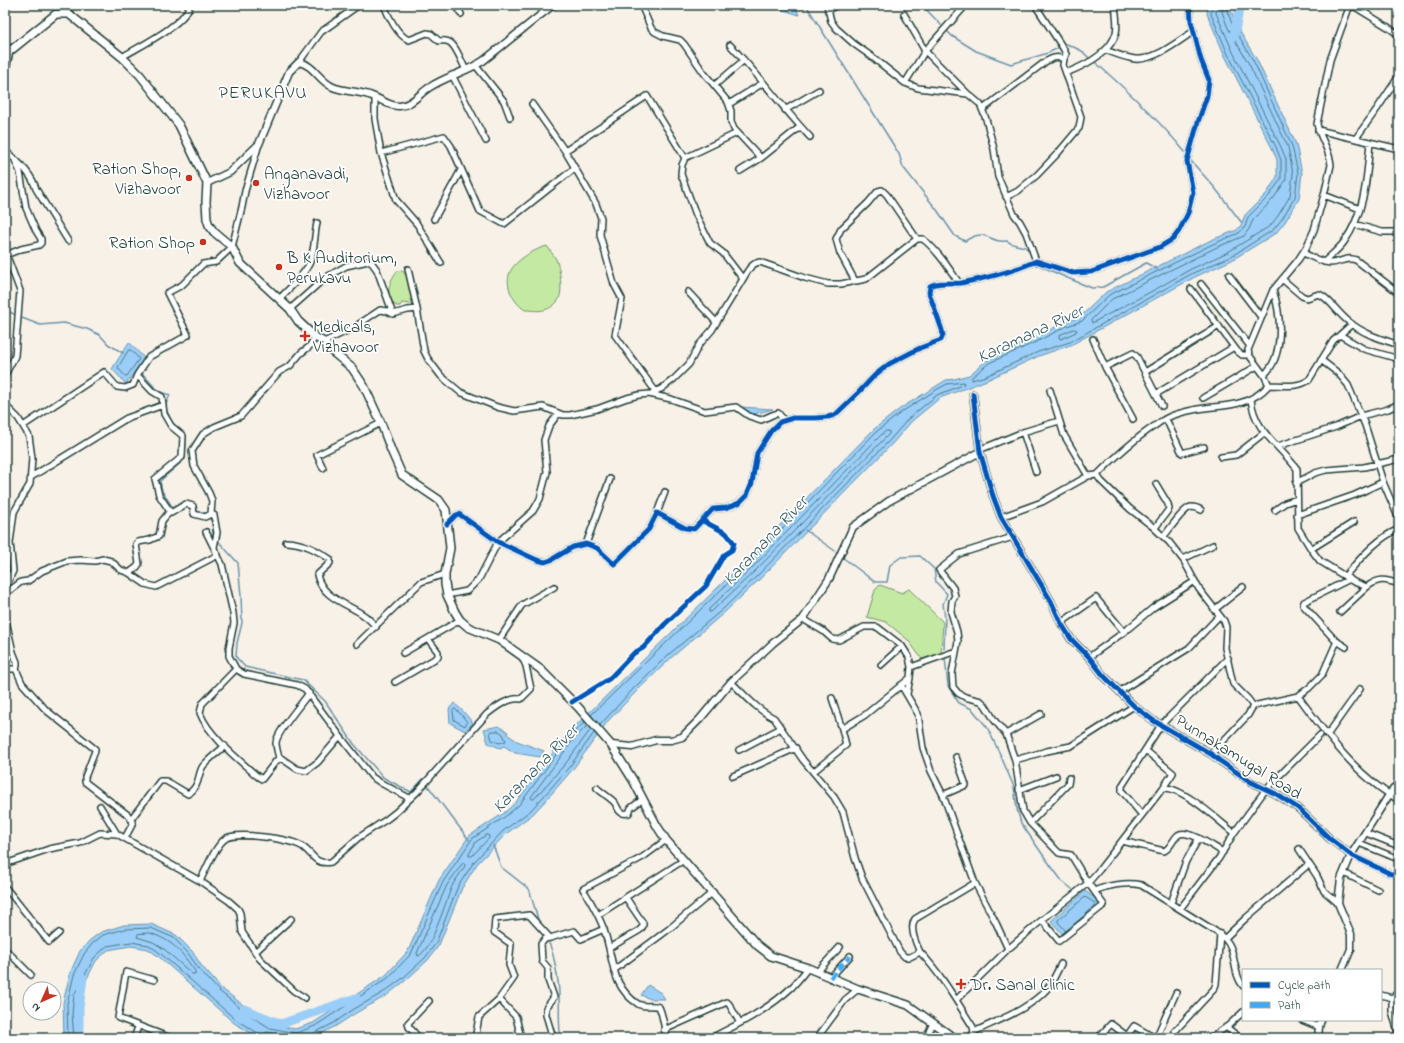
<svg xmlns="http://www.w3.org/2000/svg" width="1404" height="1043" font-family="'Indie Flower',sans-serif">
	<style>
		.green { fill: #c3e9a3; stroke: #71936c }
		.water { fill: #9acef8; stroke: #6994aa }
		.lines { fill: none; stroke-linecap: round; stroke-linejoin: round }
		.shore { stroke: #507782; stroke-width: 1 }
		.stream { stroke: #6994aa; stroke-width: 1.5 }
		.river { stroke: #9acef8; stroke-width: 9 }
		.minor-casing { stroke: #1f3d34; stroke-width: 8 }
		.tertiary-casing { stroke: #1f3d34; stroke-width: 9 }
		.secondary-casing { stroke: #1f3d34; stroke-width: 10 }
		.minor { stroke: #fff; stroke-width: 5 }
		.tertiary { stroke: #fff; stroke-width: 6 }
		.secondary { stroke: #fff; stroke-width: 7 }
		.quiet { stroke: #3fa9f5; stroke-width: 4; stroke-dasharray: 8 4; stroke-linecap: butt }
		.cycleway-casing { stroke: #fff; stroke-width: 8 }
		.cycleway { stroke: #0057b8; stroke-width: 5 }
		.poi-dot { fill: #c8321e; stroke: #fff; stroke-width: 1.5 }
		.labels { text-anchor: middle; stroke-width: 3.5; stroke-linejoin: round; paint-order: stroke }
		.poi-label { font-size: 17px; fill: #1f3d34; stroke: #fff; text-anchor: start }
		.street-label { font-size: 17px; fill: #1f3d34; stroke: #fff }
		.neighbourhood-label { font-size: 18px; letter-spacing: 1px; fill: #1f3d34; stroke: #fff }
		.water-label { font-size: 18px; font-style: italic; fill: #3e6165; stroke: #fff }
	</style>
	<rect width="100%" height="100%" fill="#f8f1e8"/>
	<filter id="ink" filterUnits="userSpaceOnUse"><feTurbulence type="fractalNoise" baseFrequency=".025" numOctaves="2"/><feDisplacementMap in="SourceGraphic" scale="8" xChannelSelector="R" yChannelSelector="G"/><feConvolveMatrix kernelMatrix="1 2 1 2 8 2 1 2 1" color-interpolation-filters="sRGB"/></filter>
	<g filter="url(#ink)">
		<path class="green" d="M547,246C550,250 553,255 556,259C560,268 563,291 559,299C557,303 551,308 547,309C540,312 533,310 525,310C514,303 504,286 510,272C515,260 535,249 547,246Z
			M402,270L413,285L418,296L415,302L410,304L402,303L400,306H396C385,295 388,283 397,271Z
			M880,585L902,593L909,589L943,622L941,653L922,659L908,640L886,622L867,617L875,590Z"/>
		<path class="water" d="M770,5H795L799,15L771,6Z
			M1208,5H1233L1231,10L1236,25L1257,60L1296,144L1302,173L1299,199L1285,222L1276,233L1232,260L1195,277L1071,345L1039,356L987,380L940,398L912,421L892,444L761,578L725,612L671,658L636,692L608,721L573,769L547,799L533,814L506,834L477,864L462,888L439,945L428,960L405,981L386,996L356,1013L336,1026L313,1038H259L234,1023L158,956L148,949L131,946L108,950L96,961L78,996L76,1014L78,1038H64L63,1003L70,973L80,951L90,940L101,932L124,925L151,924L176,935L192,951L201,965L221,988L251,1011L273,1024L295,1029L313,1023L386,975L408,951L439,880L469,836L504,813L516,802L567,734L744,562L874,429L901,408L946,380L954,379L969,375L987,360L1034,338L1065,322L1080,317L1106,292L1211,240L1237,230L1241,225L1245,215L1267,193L1277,177V160L1272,148L1225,56L1207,14Z
			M129,342L144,358L126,384L112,369Z
			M740,407L773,409L750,415Z
			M454,703L463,711L473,723L465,731L450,723L449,709Z
			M499,726L508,732L507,734L517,741L544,751L540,757L515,753L504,746L500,748L488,743L484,729Z
			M1085,891L1103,904L1065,937L1051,921Z
			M648,985L661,993L665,999H650L641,995Z"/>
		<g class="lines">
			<path class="shore" d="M1212,5L1211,14L1228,54L1276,147L1281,160V179L1269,196L1248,217L1245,227L1239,233L1213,244L1109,295L1082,321L1067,326L1036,342L989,363L972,377V380L986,376L1038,352L1070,342L1193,273L1230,257L1273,230L1282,219L1295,197L1298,173L1292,146L1254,62L1233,26L1227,11L1229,5
				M1217,5L1216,13L1233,52L1280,145L1286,159V180L1273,199L1253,220L1249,229L1244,236L1215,248L1112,299L1091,320L1092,323L1156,289L1191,269L1228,252L1270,226L1278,216L1290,196L1293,174L1288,147L1249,64L1228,28L1222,12L1223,5
				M1074,329L1077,330L1076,332L1061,339L1059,338L1060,335Z
				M129,350H131L139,359L127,376H125L118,368Z
				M886,431H889V434L755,571L711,612H709V609L751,569L880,436Z
				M455,709L461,714L467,722L465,726L454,720L453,711Z
				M591,715L747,565L876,432L903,411L936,390L947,384L964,382L963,385L937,395L909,418L889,441L758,575L723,609L668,655L633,689L600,725
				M588,725L573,740L531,797L532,799H534L566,763L591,729
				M491,731H499L503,734L506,741L499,743L492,740L490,733Z
				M487,835L489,836V838L472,856H469V854L476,842Z
				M464,863L465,866C461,872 457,878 453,884C446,899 432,951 418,956L417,953L447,885L462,864Z
				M1066,931L1058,922V920L1085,897L1095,903V906L1072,926
				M150,933C174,941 181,952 195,971V974H192L164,949L153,942L137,937L138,934Z
				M68,1038L67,1004L74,975L84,954L93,943L103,935L125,929L151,928L174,938L188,953L198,968L219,991L248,1014L270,1028L296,1033L315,1026L388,978L411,954L443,882L472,839L506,816L519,805L570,736L585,722
				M74,1038L72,1014L74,995L94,958L107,946L131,942L149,945L160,953L236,1020L258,1033L260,1038
				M265,1038V1033L267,1032L294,1038L305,1035L307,1038
				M312,1038L314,1033L334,1023L354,1009L384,992L403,978L425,958L436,943L458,886L474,862L503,831L530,811L544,796L570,766L594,733"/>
			<path class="stream" d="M806,5L899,154L903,167L937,210L955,236L965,241C988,226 987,244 1007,241C1009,242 1011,244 1013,244C1020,247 1025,244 1030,252
				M922,5L941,25
				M947,31L952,36L976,51L1011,64L1048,53L1058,48
				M1066,44H1067L1082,51L1089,58
				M1096,63C1128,91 1158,119 1185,152
				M1191,161L1215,188L1242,223
				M1038,265L1065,277L1092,288L1103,287L1146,263L1157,269
				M5,310L14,314
				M22,318L40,325L64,323L87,329L100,335L108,344L123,353
				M141,372L158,391L170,395L165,406
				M166,409L172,422L182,432
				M185,435L186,436L185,459L160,481L162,491L173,508L186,501L193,503L198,512L205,513
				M210,519L212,522L213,534
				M805,530L838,553
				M219,542L238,563L241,596L242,623L237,643L236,657L245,667L303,680L325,701L354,744L384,778L411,792L423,779
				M842,557L875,582H887L890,565L901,557L920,556L934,569L936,582L947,594L943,604L945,618L944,649
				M945,658L948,686L959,703L972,709L987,727L1000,754L1014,787L1017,809L1021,823L1043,855L1062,881L1072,889
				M428,786L469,840
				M493,845L501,867L529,889L538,919
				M549,943C554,954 559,982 559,995C560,1009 558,1024 561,1038
				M1395,999L1399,996"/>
			<path class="river" d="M1234,36L1240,5
				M244,1009L281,1024L356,998
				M79,1038V1008L83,978"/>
			<defs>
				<path id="minor" d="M384,5C388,16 398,36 409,40L427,33L431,34L439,41C443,41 446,40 449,42C456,45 462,63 466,70
					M456,5L461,14
					M641,5L651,28L655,32L663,36L680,40L684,44L704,73L728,102L731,111V122L734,129L761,158
					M827,5L831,21L836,28L854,44L871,56L905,83L918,88L968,94L980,104L986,119L994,149L998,177L1014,214L1020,222L1026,233L1036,261
					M1352,5L1388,27L1399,35
					M828,11L837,5
					M904,14L925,51L968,94
					M730,45C758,74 782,107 810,137
					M1105,50C1114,53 1125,58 1135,59C1154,61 1179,41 1194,31
					M122,57C140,46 184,25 190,5
					M299,62L321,32L359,5
					M476,66L504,101L510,117
					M1066,73C1084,66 1110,54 1116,33C1118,25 1116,14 1115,5
					M5,75L10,51
					M452,75L486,141
					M905,83L925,51L966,5
					M715,85L744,60
					M375,97V119L381,153L396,200L417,224L441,263
					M532,104L565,151L596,204L601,218L600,235L614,284L622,299L615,335L656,392
					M729,104L763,83
					M983,109L1045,62C1052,58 1056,56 1064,59
					M785,110L819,90
					M1318,130L1399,149
					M1356,138L1377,109L1399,76
					M5,151C18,161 32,174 36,189L68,241
					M565,151L647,96L685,158L737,133
					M381,153L444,136L451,146L480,211L504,224L575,168
					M740,171L761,158L800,127
					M1324,195L1360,209
					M1006,197L1018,191L1037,175L1058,153L1079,128L1081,117L1063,65L1064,59L1066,54L1063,48L1035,5
					M434,219L461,170
					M1354,224L1382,232H1399
					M5,251L20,291L15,356L5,375
					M1303,253C1311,256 1321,263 1331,263C1340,263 1346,256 1356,260L1399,293
					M6,255L21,249L39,245L41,243V239L36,231L26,208L20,172L14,158
					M1324,262C1330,256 1338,250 1344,242C1365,213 1367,177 1370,142
					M408,269L417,309
					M1229,275L1261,317
					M743,279C747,272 751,263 760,262L805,278L828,284H841L866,279L913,242L917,239H923C938,251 948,267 959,283
					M1282,279L1302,296L1307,298L1319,294L1324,297C1333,304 1339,314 1348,321C1363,334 1381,339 1399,345
					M855,281L840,253L836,239L841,229L868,203L878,191L882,190L887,195L917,239
					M1201,284L1249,345
					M1191,289L1237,351L1242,355H1249
					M688,292L716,322
					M279,299C289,289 301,278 308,266C315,254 314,236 317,223
					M290,309L325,278L346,266L368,261L372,263L377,270L393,314
					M1340,335L1364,349L1399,359
					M1093,339L1105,367L1133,419
					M324,342L353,328L380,310L387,311L393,314L408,310L417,309L424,351L428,359L441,376L460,392L497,407L514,411L543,407L563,415H570L597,409L627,398L639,395L649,394L671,399L705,411L736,407L749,416L761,420L772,415L778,413L784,420
					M1321,360L1338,373L1348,385L1365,425L1383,482L1399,519
					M1105,367L1133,353L1137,357L1162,406
					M1145,372L1219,326
					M137,375L149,357L188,335L167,293L182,285L203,264L216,262L232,247L242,207L245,191L259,144
					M1264,375C1285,356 1281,314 1273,290
					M1269,385C1282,385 1298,388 1309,380L1333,341L1352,324
					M1050,390L1064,435L1088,476
					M653,392L661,389L674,379L689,364L699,345L712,330L743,279L723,253L710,243L696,215L681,174L682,165L685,158
					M1156,394L1234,347
					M1203,398L1257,366
					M1251,399C1254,431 1279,445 1297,469L1298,528L1311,549L1320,561L1354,582L1367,587C1378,578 1385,579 1399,584
					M5,405L18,418L29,436L32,458L30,484L14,512L10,543L13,571L5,589
					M1166,419L1182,453L1204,447
					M23,426L104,372L117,387L125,388L133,385L137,375L152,391L162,397L164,414L171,426L183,436L182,457L155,479L159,495L171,513L186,504L193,506L194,514L205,517L211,514L214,515L217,533L214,547
					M1023,432L1059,421
					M1278,446L1336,427L1361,416L1388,409L1399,404
					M979,450L1023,432L1036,472
					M1221,457L1236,455L1264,433
					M323,468L317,455L381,423
					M1097,475L1101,481L1130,509L1152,526L1169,542L1184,561L1199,589L1224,621L1226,627L1225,648L1233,684L1248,699L1253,706L1248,715L1211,754
					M31,477L127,418L163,405
					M1296,483L1315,473L1326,470L1364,467L1399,459
					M1275,510L1285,503L1297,499
					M657,513L665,492
					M211,514L212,501L209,493L194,466L192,451L203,434L214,427L241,416L279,372L290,366L301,353L309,347L315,337
					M1297,515L1355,495L1383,482
					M1001,517L1042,502L1088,476L1097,475C1115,457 1132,441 1153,427C1158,424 1163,419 1169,417C1178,413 1195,409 1205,408C1230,405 1251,405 1269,385L1264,375L1249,355L1248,350L1273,290L1298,260L1306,248L1314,230L1324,195L1331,165C1330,150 1320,139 1317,124L1330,60L1350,5
					M447,524L456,515L459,514L498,542L537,560L545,562L551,560L573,547L586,544L597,548L614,564L649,529L657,513L685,528L694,529L713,509L726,508L739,503L747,495L752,483L757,453L771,431L780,422L793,418H815L828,417L835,415L858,393L875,375L889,364L920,348L941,340L943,335L942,330L929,293L930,286C939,281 951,284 961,283C987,278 1013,272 1036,261L1073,273L1091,272L1160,247L1173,239L1179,231L1188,213L1193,192L1187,161L1198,122L1207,96L1209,80L1201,60L1191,21L1190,5
					M1155,528L1169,509L1168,504L1156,484
					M206,532L222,564L233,613L234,623L229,648V656L236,669L244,674L297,685L305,689L340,736L372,777L381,783L409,798
					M1164,536C1170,529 1183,509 1191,507C1195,507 1198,508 1201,510
					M286,542C304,543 315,549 330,559V563L317,575C322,597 345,603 362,614C367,617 372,622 376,627
					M586,544L610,479
					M1311,549L1354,522
					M1183,559L1213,545
					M129,573L145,584L156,587L218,555
					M1345,576C1360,559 1377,538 1399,529
					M5,594L21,582L28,581L42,571L67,561L80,560L95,561L103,559L111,561L121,570L129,573L137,567L139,564L136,544L138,542L150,540L159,536L162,521L170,511
					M447,595L467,591L479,579L498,542L533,511L540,499L547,472L544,440L549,426L558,414
					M1214,610L1243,587
					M1340,612L1367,587
					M5,616L13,652L17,662V666L16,669H8L6,671
					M803,619L823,631L832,639L839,640L864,627H877L902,646L909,657L911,667L956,651
					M1061,623L1096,598L1124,632L1154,607L1195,581
					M499,640L522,605L554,587
					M357,644L421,582L445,574
					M1346,647L1335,640L1303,605L1304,602L1350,579
					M403,653L460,620
					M1089,657L1124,632
					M881,665L902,646
					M16,669L22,683L46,710L95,749V751L85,777V782L128,815L133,823L125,838
					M236,669L202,704L200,713C208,735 239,760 257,776L262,779L276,761L281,758L297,769L306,771L318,762L340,736
					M395,682L438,657V652L428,639
					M731,682C744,694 757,710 774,718L803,760L834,797L843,812L855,858L862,878L900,952L905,957H910L920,952C941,974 957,1002 973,1027L974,1032L969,1038
					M901,685L918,714L923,748L931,771L943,795L975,883L996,923L1008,949
					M1120,691L1189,648L1219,616
					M907,694L910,678
					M1298,696C1325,733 1358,778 1399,800
					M832,698L842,729
					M1253,706L1298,696L1309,688L1322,675L1337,641
					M1006,734L1041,714
					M1328,734L1360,689
					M739,750L781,728
					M1145,750L1173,773L1163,788
					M279,758C278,753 276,748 276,743C276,733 302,703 309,693
					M1015,760L1047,751L1071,746L1134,706
					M813,772L846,745L842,729L865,715L910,678L911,667
					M733,776L796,748
					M597,788C602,793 611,798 615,803C619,810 619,815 629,813L631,808L643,799
					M1019,790L1056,776
					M943,795L966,785L956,757
					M100,806L117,834L200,881L229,901L238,909L240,913L242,932L260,959L294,991L305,998
					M1141,814L1122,791V786L1161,725L1228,658
					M131,819L160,781H166L188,794C201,785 197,775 203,766C209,759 218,752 225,746
					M1030,823L1068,784L1069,778
					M1234,833C1219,821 1182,786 1163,788L1100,869L1088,883L1094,891C1108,885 1127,882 1141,885L1215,931C1218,933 1222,936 1225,939C1237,951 1232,973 1243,986
					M1366,833L1399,846
					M666,840L643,857L583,889C591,902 599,915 604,930C614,958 610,986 638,1004C645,1008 652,1004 659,1007C664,1017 663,1028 668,1038
					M1122,841L1164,851C1171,848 1172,840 1178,835C1187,828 1214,847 1223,852
					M1359,843L1396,858
					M1299,849L1317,876L1324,891L1338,903
					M1351,855L1391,874
					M5,864L49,849L80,843L100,833L117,834
					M1344,873L1378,890
					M200,881C206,870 215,846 225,839C236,831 293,839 303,847C314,855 315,865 331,862L358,838L387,819L396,812L417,792L487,714C496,707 509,697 521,699L531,689L526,666L522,657
					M5,887L49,942L59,933
					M1171,903L1186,861L1199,838
					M1180,909L1219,858L1234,833L1266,789L1320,735
					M598,915L684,860
					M1042,920L1059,941L1104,905L1094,891
					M550,938L545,939L541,944L542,961L548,968V980L554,997L546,1008V1015L553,1038
					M1225,938L1246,918L1309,864
					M609,948L640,930L643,926V923L626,898
					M5,949L31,975
					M255,952L291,919
					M920,952C916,944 909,928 915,919L975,883
					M614,970L669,929L713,892
					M817,972L840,947
					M830,978L850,956
					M154,980L126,972L118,1018L171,1038
					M1399,991L1392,998V1011L1399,1036
					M1381,995L1392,998
					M956,1000L1008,949L1042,920L1088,883L1071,855L1059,853L1030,823L1023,811L1015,760L1006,734L995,721L985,705L981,701L965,697L958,693L953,687L952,674L958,641L957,632L951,612L952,601L955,596L953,588L939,570L959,554L1013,537
					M1302,1020L1319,1027
					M1226,1027L1240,1038
					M664,1030L727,1002L729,1004L740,1023
					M1175,1031L1214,989L1216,984L1220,934
					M974,1032C998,1020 1028,1010 1047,989C1053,982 1056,973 1061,964
					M134,1038L138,1027
					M419,1038L409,1027L408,1023L429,1001
					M477,1038L476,1034L479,1017L499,999
					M521,1038L516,1017L499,999L514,978L509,965L511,944L494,932L495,919L529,915L550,938L574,931L581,939L604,929
					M711,1038C739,1024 769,1009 792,987C798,981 803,974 808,968
					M817,1038L845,1000L858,989
					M926,1038L933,1023
					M1098,1038L1111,1024L1127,1036L1134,1026L1155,1038
					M1156,1038L1176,993
					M1211,1038L1229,1025L1243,1012"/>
				<path id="tertiary" d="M207,183L230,172L259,144L289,72L299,62C314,65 319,81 333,87C345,92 359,91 372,96C381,99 390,107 400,106C412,105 420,93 430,87C447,76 466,72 483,61L553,5
					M973,394L980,452L993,496L1001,517L1051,601L1061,623L1071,639L1089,657L1103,675L1134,706L1154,721L1211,754L1220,761L1251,782L1276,794L1298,808L1330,839L1351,855
					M611,745L632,747L656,740H671L682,737L700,719L731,682L773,643L803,619L829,579L853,527L889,501L980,452
					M1342,970L1351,949V934L1338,903L1341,879L1351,855L1389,795L1399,782
					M1318,1038L1319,1027L1321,1020"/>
				<path id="secondary" d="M5,45L10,51L56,14H69L122,57L140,75L179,125L207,183L206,202L207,219L209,225L214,232L232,247L240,263L290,309L298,321L315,337L324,342L335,354L352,368L364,386L381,423L391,450L402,475L439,500L446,510L450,548L445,574V584L447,595L455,612L460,620L468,627L499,640L540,669L578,707L611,745L633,780L657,826L666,840L757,945L771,956L808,968L858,989L908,1005L954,1038"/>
			</defs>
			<use href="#minor" class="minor-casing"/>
			<use href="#tertiary" class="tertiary-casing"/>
			<use href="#secondary" class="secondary-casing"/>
			<use href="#minor" class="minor"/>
			<use href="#tertiary" class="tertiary"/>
			<use href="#secondary" class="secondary"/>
			<path class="quiet" d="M830,978L850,956"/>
			<defs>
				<path id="cycleway" d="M973,394L980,452L993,496L1001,517L1051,601L1061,623L1071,639L1089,657L1103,675L1134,706L1154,721L1211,754L1220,761L1251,782L1276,794L1298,808L1330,839L1351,855L1391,874
					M447,524L456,515L459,514L498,542L537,560L545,562L551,560L573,547L586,544L597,548L614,564L649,529L657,513L685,528L694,529L713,509L726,508L739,503L747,495L752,483L757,453L771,431L780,422L793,418H815L828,417L835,415L858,393L875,375L889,364L920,348L941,340L943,335L942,330L929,293L930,286C939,281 951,284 961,283C987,278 1013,272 1036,261L1073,273L1091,272L1160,247L1173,239L1179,231L1188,213L1193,192L1187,161L1198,122L1207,96L1209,80L1201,60L1191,21L1190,5
					M572,702L609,679L634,653L643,648L665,624L706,586L724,555L732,550L734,543L726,533L703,521"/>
			</defs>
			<use href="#cycleway" class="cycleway-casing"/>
			<use href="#cycleway" class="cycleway"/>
		</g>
	</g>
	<g class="poi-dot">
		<circle cx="189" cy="178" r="4"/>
		<circle cx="256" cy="183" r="4"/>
		<circle cx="203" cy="242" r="4"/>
		<circle cx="279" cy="267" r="4"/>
		<path d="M303 330h4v4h4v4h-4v4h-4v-4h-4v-4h4z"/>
		<path d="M959 978h4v4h4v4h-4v4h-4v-4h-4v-4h4z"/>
	</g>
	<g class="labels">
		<g class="poi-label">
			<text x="181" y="174" text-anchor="end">Ration Shop,<tspan x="181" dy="20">Vizhavoor</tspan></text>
			<text x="264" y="179">Anganavadi,<tspan x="264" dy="20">Vizhavoor</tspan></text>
			<text x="195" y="248" text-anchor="end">Ration Shop</text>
			<text x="287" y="263">B K Auditorium,<tspan x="287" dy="20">Perukavu</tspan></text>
			<text x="313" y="332">Medicals,<tspan x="313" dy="20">Vizhavoor</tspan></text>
			<text x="970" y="990">Dr. Sanal Clinic</text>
		</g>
		<g class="street-label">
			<text transform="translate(1239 756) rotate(32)" y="6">Punnakamugal Road</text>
		</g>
		<g class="neighbourhood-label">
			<text x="263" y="98">PERUKAVU</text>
		</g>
		<g class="water-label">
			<text transform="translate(1030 333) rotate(-25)" y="6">Karamana River</text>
			<text transform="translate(765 540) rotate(-47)" y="6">Karamana River</text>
			<text transform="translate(535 768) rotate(-46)" y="6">Karamana River</text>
		</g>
	</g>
	<rect width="1404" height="1043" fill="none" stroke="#fff" stroke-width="20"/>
	<rect x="10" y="10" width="1384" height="1023" fill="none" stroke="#1f3d34" stroke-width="1.5" filter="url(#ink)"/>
	<rect x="1242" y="969" width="140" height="52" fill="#ffffff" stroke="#a5b1ae"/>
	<rect x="1250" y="982" width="20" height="6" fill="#0057b8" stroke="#a5b1ae"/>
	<text x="1278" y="989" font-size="12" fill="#1f3d34">Cycle path</text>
	<rect x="1250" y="1002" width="20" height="6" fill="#3fa9f5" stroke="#a5b1ae"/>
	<text x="1278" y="1009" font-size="12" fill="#1f3d34">Path</text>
	<g transform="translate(42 1001) rotate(225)"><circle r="19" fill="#ffffff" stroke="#a5b1ae"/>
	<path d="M0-3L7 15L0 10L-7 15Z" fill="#c8321e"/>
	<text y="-6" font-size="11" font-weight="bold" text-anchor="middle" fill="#1f3d34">N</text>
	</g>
</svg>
